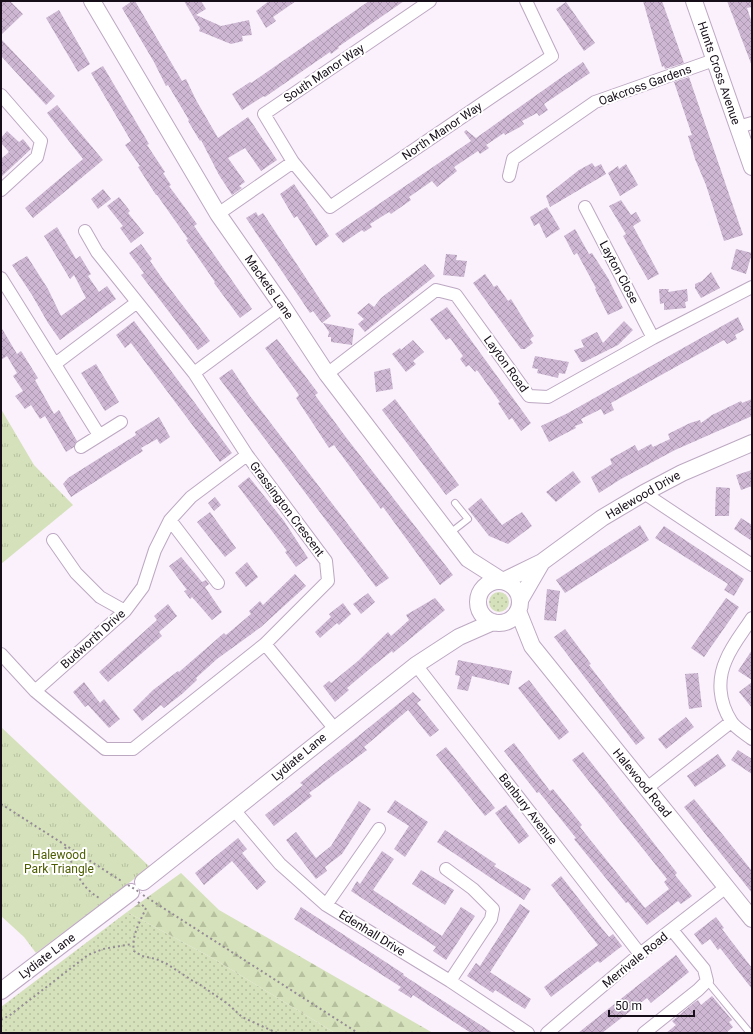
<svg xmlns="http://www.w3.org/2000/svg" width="753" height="1034" font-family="Roboto,sans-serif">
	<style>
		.grass { fill: url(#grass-dots) }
		.forest { fill: url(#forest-firs) }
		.park { fill: url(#park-tufts) }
		.building { fill: url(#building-cross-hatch) }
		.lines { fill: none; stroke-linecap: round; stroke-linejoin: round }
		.service-casing { stroke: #bda8c2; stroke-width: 8 }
		.minor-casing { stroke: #bda8c2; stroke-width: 14 }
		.tertiary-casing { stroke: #bda8c2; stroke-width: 18 }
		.path { stroke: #948b96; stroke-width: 2; stroke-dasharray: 2 3; stroke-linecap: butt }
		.service { stroke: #fff; stroke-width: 6 }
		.minor { stroke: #fff; stroke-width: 12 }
		.tertiary { stroke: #fff; stroke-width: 16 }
		.path-bridge { stroke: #948b96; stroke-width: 2; stroke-dasharray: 2 3; stroke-linecap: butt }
		.labels { text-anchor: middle; stroke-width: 4; stroke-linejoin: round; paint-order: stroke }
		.street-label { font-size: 12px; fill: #160e18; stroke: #fff }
		.park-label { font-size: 12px; fill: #4c5d00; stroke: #fff }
	</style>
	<defs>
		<pattern id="grass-dots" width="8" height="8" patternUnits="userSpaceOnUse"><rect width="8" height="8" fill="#d5e1ba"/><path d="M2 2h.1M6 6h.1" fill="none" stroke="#b6c09f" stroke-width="1.8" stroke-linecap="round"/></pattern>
		<pattern id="forest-firs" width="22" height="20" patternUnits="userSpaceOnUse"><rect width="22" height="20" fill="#d5e1ba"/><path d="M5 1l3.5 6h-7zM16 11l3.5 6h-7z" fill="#b6c09f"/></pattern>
		<pattern id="park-tufts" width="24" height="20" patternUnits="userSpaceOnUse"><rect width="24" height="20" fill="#d5e1ba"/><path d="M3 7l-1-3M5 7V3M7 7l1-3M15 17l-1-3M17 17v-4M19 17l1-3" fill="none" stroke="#b6c09f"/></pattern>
		<pattern id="building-cross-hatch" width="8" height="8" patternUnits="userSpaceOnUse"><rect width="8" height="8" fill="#cdb7d2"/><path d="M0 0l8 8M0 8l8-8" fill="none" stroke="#af9cb4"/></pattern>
	</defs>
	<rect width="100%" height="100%" fill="#faf1fc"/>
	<path class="grass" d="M489 602a10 10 0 1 1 20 0a10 10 0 1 1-20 0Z
		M127,912L214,959L335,1033H1V1007Z"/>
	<path class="forest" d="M181,873L219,910L433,1033H335L214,959L127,912Z"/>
	<path class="park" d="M1,409L34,465L73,505L1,564Z
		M1,727L150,867L36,953L24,937L1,916Z"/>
	<path class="building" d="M1,1H10L23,14L1,35Z
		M132,1H135L182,81L186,79L196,100L218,138L248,117L277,160L261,171L245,148L228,158L245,182L239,186L242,188L232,195L219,175L201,140L200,141L188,121L189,120L168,85L166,86L154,62L122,8Z
		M184,1H201L206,9L196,15L221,26L249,20L252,35L242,36L243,41L231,44L199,31L200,28Z
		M269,1H296L273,17L276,21L266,28L256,11Z
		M369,1H404L338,47L339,48L331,54L330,52L265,97L264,96L242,110L232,94L250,82L251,83Z
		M643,1H662L684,63L665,69L664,66L662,67Z
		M727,1H752V7L747,8L752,23V66Z
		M566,2L595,43L584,51L556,9Z
		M59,10L90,64L78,72L46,18Z
		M1,39L55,96L46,105L1,56Z
		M583,62L590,73L544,104L548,110L539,116L537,113L522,121L524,124L520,127L505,135L504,133L486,145L489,148L480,154L478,151L454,167L457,171L437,187L432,181L409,197L411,200L391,214L389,212L370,224L372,227L364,232L362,230L343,243L335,234L471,141L464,132L466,130L476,138Z
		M103,66L149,144L147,145L165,172L163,173L171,185L169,186L197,224L194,226L252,309L240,318L214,283L215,282L186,240L188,239L157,195H156L138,167L140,166L125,145L131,141L91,73Z
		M689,77L743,235L724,241L706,185L695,159L688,136L692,135L674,82Z
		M57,105L103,160L33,218L25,208L83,159L47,113Z
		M7,131L19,142L23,139L31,149L1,177V159L9,152L1,143V138Z
		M592,163L595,167L601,164L606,174L550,207L546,196L579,170Z
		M626,164L638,185L620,196L608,173L618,166L619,169Z
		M294,184L329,236L316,246L297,216L294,218L280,194Z
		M103,189L111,199L98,209L91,199Z
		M119,197L130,211L128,213L144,233L131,243L120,228L123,226L107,206Z
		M621,200L631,215L636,212L641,221L633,226L659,274L648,280L623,236L626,234L609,206Z
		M547,207L560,229L546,238L539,223L534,226L530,217Z
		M256,212L258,216L263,213L331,316L322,323L313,311L310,313L246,218Z
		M57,227L76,259L80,256L91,274L88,276L99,292L107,286L116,299L60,340L48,323L32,295L12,265L27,256L48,289L61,316L86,298L74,275L70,279L44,236Z
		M575,229L589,254L592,253L608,278L623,308L608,315L595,289L596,288L577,253L574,255L564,236Z
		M141,244L152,259L150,261L164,281L210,341L198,350L141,275L144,273L129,253Z
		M736,249L752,253L746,274L731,269Z
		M446,254L457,255L456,260L467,261L464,277L443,275Z
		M425,264L435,276L365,332L358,324L364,319L357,313L369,303L374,307L381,298Z
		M711,272L720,288L701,298L695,288V284L702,281Z
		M485,274L494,287L497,285L508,301L511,299L534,336L530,339L533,343L525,349H521L473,283Z
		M659,289H669L668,292L687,289L688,301L685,302L686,308L664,310V303L660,304Z
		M447,307L531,423L521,431L512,418L509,420L498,403L500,402L477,370L475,372L469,365L466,367L460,359L463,356L450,338L446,340L430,319Z
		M738,317L744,330L735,335L737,339L727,344L724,340L611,403L614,410L604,415L601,409L581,419L583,423L575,426L576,428L549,442L541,426L568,413Z
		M134,321L232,453L220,462L131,343L125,348L116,335Z
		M624,321L633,330L618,345L584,362H581L574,350L584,347L581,340L597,332L603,343Z
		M323,323L354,329L352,345L331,342V337H328L329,332Z
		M1,327L17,354L21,351L38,378L35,380L54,414L59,410L77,441L74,447L66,452L45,416L40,419L31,405L25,409L15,396L23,391L13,376L17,373L7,356L1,360Z
		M277,339L318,393L315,395L345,436L453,575L440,585L383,507L381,509L334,445L329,448L310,419L296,398L299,395L265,348Z
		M413,340L424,352L413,361L416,364L406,372L392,354L400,348L401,350Z
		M535,356L569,362L565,374L559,373L558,378L537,373L538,369L532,368Z
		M96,364L119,402L105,411L81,373Z
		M390,368L393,389L376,392L374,372Z
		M232,369L250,396L389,578L376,587L228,390L219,378Z
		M395,399L459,485L446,495L382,410Z
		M752,399V416L675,450L621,479L599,493L591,477L612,464L610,459L635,445L638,451L651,444L653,447L670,439L668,434L690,423L700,420L701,423L712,415L741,401L742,403Z
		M159,417L170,437L160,444L157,439L141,448L143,451L71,497L63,484L68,478L136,435L135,432Z
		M752,470V486L741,490L736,475Z
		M573,471L581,482L556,502L546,492Z
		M249,477L284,521L308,558L296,567L285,552L287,551L238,486Z
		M716,487L730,488L729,516H715Z
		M215,497L221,505L214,511L208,503Z
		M481,498L502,525L522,512L532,526L508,544L489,536L468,509Z
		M210,512L236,548L225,557L197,522Z
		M741,518L752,525V541L734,529Z
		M640,525L649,540L565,593L556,580Z
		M664,526L744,579L734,596L724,590L728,584L655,538Z
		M181,557L202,582L206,580L209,584L205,587L222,612L212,620L192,597L190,599L184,591L187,590L169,566Z
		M247,562L258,577L246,587L235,573Z
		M295,574L306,586L261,627L217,659L196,678L197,680L182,694L164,708L161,705L142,721L133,710L153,690L178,671L179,672L224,633L226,635L251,614L249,611L260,601L263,605Z
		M547,589L560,591L556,621L544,620Z
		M368,593L375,602L361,614L353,604Z
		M435,598L445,610L393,653L392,651L372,667L347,688L349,690L335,702L323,686L329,681L331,683L358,661L388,632L391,636L399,629L409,620L406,615Z
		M726,598L739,607L704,657L691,648Z
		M343,603L351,614L339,625L337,623L320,638L315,632L331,617L329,614Z
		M168,604L177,616L159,632L162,636L108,682L99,672L157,620L154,616Z
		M565,629L591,664L589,665L645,738L636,745L554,637Z
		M752,650V680L738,671Z
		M458,660L512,671L509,685L472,676L468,691L457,689L460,676L455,675Z
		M698,673L702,707L689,709L685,674Z
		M529,680L569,732L559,740L518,688Z
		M84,682L100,703L104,699L120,719L109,728L88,705L85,707L73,692Z
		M752,682V708L739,692Z
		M413,692L421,700L417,703L439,730L430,737L408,710L364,747L367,750L309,793L312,796L274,826L265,815L303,785L300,783Z
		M686,717L694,727L666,749L658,739Z
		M514,743L550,791L553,789L582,825L580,827L645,908L669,889L664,882L667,879L572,760L583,752L677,873L675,875L692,896L681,904L678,901L647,925L628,902L626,903L574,839L576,838L539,792L537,793L504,751Z
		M446,747L495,808L485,816L436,755Z
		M738,750L752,759V774L731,760Z
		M718,754L726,766L695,787L687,776Z
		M694,799L752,871V893L684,807Z
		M395,800L428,822L405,857L394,849L409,826L387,812Z
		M359,801L371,809L342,854L325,867L327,871L316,879L286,840L296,832L316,858L331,846Z
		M506,805L529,836L519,844L495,813Z
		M445,830L496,864L494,866L531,889L524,900L437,842Z
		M238,838L247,849L242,853L266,882L257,890L232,861L204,885L195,873Z
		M382,851L394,859L373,890L442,936L461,907L475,916L446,960L433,951L436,947L351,891L357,881L360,884Z
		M421,870L454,890L445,905L412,884Z
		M561,876L600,926L609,937L613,934L622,946L600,963L598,961L551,997L544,987L598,945L551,885Z
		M520,904L530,911L490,972L531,999L525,1009L495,990L493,993L467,976L476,963L480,966Z
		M301,907L404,974L403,975L493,1033H471L413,995L411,998L398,990L401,987L294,919Z
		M716,917L724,928L722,929L752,968V989L720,948L718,950L710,939L702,945L694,934Z
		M676,955L689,972L651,1003L647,998L602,1033H578Z
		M712,996L732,1020L729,1022L733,1027L726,1033H666L676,1025L672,1021L695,1002L698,1000L701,1005Z"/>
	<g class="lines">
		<defs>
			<path id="service" d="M450,533L468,519L455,503
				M707,981L750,1033"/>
			<path id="minor" d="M430,1L264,114L293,162L330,207L552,56L526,1
				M1,95L41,141L37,157L1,190
				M738,127L752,123
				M509,176L513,159L595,102L714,60
				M585,207L653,338
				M218,214L293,162
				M1,278L99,435
				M55,364L136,303
				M194,373L283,307
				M327,374L436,290L456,295L529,396L548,397L653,338L752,287
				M81,447L121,422
				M644,493L752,565
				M170,520L218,583
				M53,540L76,573L100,597L125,611
				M752,618C743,632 732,645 726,660C717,680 719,702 731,721C735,728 746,734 752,739
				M265,644L334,728
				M1,654L35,691L105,749H133L265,644L328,581L326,561L247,455L194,373L97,252L85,231
				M416,665L640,954
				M35,691L125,611L143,587L155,550L170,520L191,497L247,455
				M647,788L731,722
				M235,811L280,864L326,905L450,981L528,1033
				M446,869L473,889L493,909L491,919L450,981
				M326,905L379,829
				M547,1033L640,954L725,888
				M644,1033L698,990L707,981L704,969L672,930"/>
			<path id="tertiary" d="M92,1L218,214L283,307L327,374L468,559L501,580
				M694,1L752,167
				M478 602a21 21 0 1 1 42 0a21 21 0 1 1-42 0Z
				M503,581L542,562L602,518L644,493L682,473L752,443
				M520,600L542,562
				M518,611L532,646L752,919
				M143,882L416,665L459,637L493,622
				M1,991L131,892"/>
		</defs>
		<use href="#service" class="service-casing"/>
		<use href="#minor" class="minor-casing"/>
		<use href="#tertiary" class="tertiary-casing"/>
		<path class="path" d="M1,804L123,882
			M65,847C75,869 79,887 101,899
			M143,895L358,1033
			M138,902L146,908C140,922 131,936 134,951L142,956L156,959L167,964L193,981L199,984L228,1004L242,1017L277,1033
			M1,1020L10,1015L88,955L103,949L132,944"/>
		<use href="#service" class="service"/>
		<use href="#minor" class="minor"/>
		<use href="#tertiary" class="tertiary"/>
		<path class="path-bridge" d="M128,885L141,893"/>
	</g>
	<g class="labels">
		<g class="street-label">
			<text transform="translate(324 73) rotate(-34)" y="4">South Manor Way</text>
			<text transform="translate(719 73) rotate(71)" y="4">Hunts Cross Avenue</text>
			<text transform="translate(645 85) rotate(-20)" y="4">Oakcross Gardens</text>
			<text transform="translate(442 131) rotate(-34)" y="4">North Manor Way</text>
			<text transform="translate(619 272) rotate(62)" y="4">Layton Close</text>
			<text transform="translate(269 287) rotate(55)" y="4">Mackets Lane</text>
			<text transform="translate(506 364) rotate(54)" y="4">Layton Road</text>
			<text transform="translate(643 495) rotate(-30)" y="4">Halewood Drive</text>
			<text transform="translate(287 509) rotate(53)" y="4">Grassington Crescent</text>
			<text transform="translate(93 639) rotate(-42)" y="4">Budworth Drive</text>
			<text transform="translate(299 757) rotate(-40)" y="4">Lydiate Lane</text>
			<text transform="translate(642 783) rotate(51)" y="4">Halewood Road</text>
			<text transform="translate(528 809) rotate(52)" y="4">Banbury Avenue</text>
			<text transform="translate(372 933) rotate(32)" y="4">Edenhall Drive</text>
			<text transform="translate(47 956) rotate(-37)" y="4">Lydiate Lane</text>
			<text transform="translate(635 960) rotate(-39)" y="4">Merrivale Road</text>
		</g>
		<g class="park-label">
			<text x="59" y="859">Halewood<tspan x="59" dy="14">Park Triangle</tspan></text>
		</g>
	</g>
	<rect width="753" height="1034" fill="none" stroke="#160e18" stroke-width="4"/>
	<path d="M609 1010v6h85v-6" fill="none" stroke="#160e18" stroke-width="2"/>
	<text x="615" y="1010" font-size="12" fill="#160e18" stroke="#ffffff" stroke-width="3" paint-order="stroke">50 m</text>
</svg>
